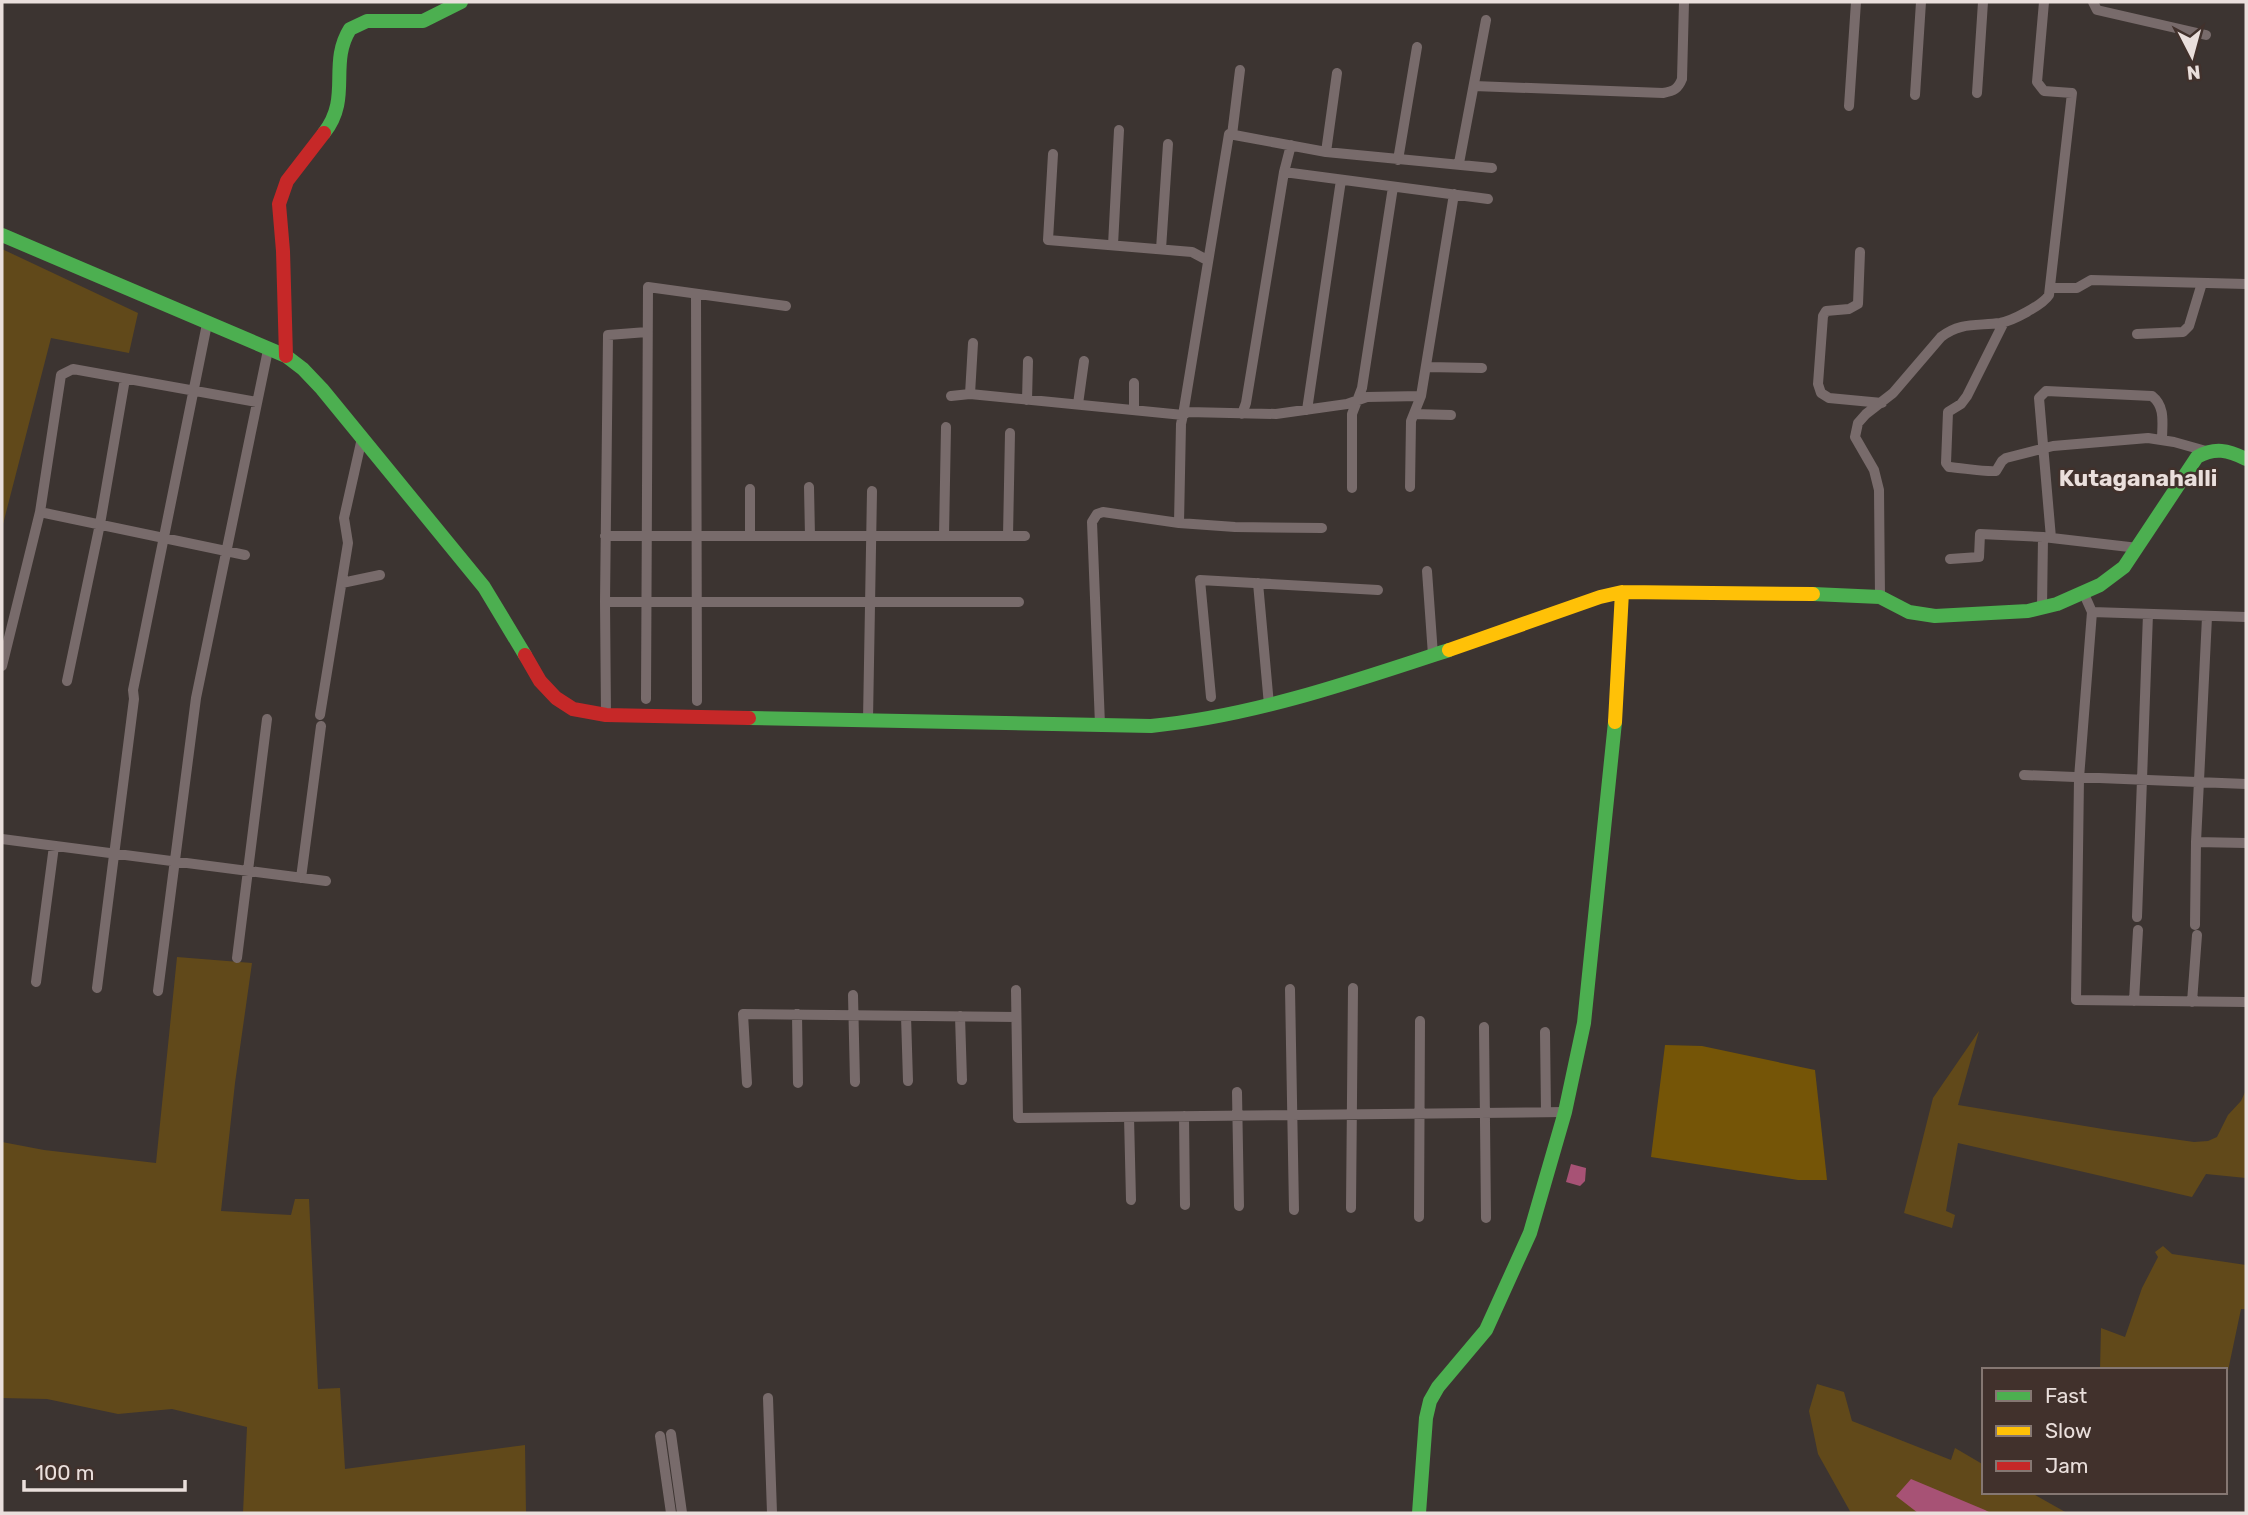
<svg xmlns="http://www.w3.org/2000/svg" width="2248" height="1515" font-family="Rubik,sans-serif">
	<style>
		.green { fill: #61491a }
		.forest { fill: #755507 }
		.water { fill: #a75275 }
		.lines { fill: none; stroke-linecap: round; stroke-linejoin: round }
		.street { stroke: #786b6b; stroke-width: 10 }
		.fast { stroke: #4caf50; stroke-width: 14 }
		.slow { stroke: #ffc107; stroke-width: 14 }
		.jam { stroke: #c62828; stroke-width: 14 }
		.labels { text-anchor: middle; stroke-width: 5; stroke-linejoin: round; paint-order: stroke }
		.quarter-label { font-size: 23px; font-weight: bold; fill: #eadfdc; stroke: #41312c }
	</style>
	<rect width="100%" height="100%" fill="#3c3431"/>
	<path class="green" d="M2,249L138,313L129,353L51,338L2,528Z
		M177,957L252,963L235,1083L221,1211L291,1215L295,1199H309L318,1389L340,1388L345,1469L525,1445L526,1513H243L247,1427L172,1409L118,1414L47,1399L2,1398V1142L44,1150L156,1163Z
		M1979,1031L1958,1105L2109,1130L2194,1142L2208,1141L2217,1137L2228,1115L2241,1101L2246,1090V1178L2206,1174L2192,1197L1958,1143L1946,1211L1955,1215L1952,1228L1904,1213L1933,1098Z
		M2163,1246L2172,1254L2246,1265V1309H2241L2225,1385V1370H2100L2101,1328L2125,1337L2142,1288L2158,1257L2155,1252Z
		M1817,1384L1844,1392L1852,1421L1951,1460L1955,1448L1984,1465V1492H2030L2067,1513H1851L1818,1454L1809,1411Z"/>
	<path class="forest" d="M1665,1045L1702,1046L1815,1070L1827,1180H1798L1651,1157Z"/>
	<path class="water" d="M1571,1164L1586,1168L1585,1181L1580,1186L1566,1182Z
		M1911,1479L1985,1510L1991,1513H1918L1896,1496Z"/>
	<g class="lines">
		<path class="street" d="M2093,2L2097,10L2206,35
			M1474,86L1663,93C1674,91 1678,89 1682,79L1684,2
			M1977,93L1983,2
			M1915,95L1921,2
			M1849,106L1856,2
			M1232,135L1240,70
			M1326,152L1337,73
			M1053,154L1048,240L1192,252L1207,260
			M1398,160L1417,47
			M1459,163L1486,20
			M1284,172L1488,199
			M1113,245L1119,130
			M1161,249L1168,144
			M1860,252L1858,304L1849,309L1826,311L1823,316L1818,384L1821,393L1829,398L1882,403
			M2050,288H2077L2091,280L2246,284
			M696,294L697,701
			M2004,322L1967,396L1961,404L1948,412L1946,463L1949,467C1963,468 1985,472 1996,471L2002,461L2006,458L2053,446L2148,438L2174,442L2206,451
			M2137,334L2183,332L2189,326L2202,283
			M1426,367L1482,368
			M970,394L973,343
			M951,396L970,394L1183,415L1229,134L1326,152L1492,168
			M1027,400L1028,361
			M1078,404L1084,361
			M1134,409V383
			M1307,410L1341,180
			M1242,414L1246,403L1284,172L1291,145
			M1414,414L1451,415
			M809,487L810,536
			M1410,487L1411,421L1421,396L1454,194
			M1352,488V414L1362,388L1393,187
			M40,512L245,555
			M1179,523L1181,424L1183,415L1188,412L1276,414L1347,404L1367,397L1421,396
			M605,536H1025
			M750,536V489
			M944,536L946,427
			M1008,536L1010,433
			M2051,538L2039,398L2046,391L2152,396C2166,407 2162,424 2162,440
			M1950,559L1979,557L1980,534L2043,537L2138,548
			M1427,571L1433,655
			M342,583L380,575
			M1258,583L1269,705
			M2084,594L2092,612L2079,778L2076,1000L2246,1002
			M1880,597L1879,490L1874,470L1855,437L1858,423L1866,414L1893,393L1941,337C1960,322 1977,326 2000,323C2012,321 2043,305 2049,295L2072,93L2044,91L2037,82L2044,2
			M605,602H1019
			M2042,608L2043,537
			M2092,612L2246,617
			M2,666L40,512L61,375L73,369L257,402
			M67,681L100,524L125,379
			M1211,697L1200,580L1378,590
			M646,699L648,287L786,306
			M320,715L348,543L344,518L362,438
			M606,715L605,602L608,335L647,332
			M868,720L872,491
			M1100,725L1092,522L1097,514L1103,512L1179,523L1235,527L1322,528
			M2024,775L2246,784
			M2,839L326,881
			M2196,842L2246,843
			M301,878L321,726
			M2137,917L2148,614
			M2195,925L2196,842L2207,617
			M237,958L267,719
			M36,982L54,846
			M97,988L134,699L133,690L207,324
			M1290,989L1294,1210
			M1016,990L1018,1118L1565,1112
			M158,991L196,698L268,350
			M853,995L855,1082
			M2134,1001L2138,930
			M2192,1002L2197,935
			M797,1014L798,1083
			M906,1016L908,1081
			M960,1016L962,1080
			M1484,1027L1486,1218
			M1545,1032L1546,1112
			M747,1083L743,1014L1016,1017
			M1237,1092L1239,1206
			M1184,1116L1185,1205
			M1129,1117L1131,1200
			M1351,1208L1353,988
			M1419,1217L1420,1021
			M768,1398L772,1513
			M671,1434L682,1513
			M660,1436L671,1513"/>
		<path class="fast" d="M324,133C352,98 328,64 350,29L367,21H423L461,2
			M2,235L286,356L303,369L322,389L484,587L525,655
			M1813,594L1880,597L1909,612L1935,616L2028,611L2057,604L2100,585L2124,567L2197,457C2215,447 2228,450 2246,459
			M749,718L1151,726C1253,716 1352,682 1449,650
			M1419,1513L1426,1418L1430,1401L1438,1387L1486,1330L1530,1233L1565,1112L1584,1023L1615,722"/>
		<path class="slow" d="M1449,650L1600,597L1622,592L1813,594
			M1615,722L1622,592"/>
		<path class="jam" d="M286,356L283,251L279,204L287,181L324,133
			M525,655L540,681L556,698L573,709L606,715L749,718"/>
	</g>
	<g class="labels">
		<g class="quarter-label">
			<text x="2138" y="486">Kutaganahalli</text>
		</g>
	</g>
	<rect width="2248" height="1515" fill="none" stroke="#eadfdc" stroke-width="7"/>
	<rect x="1982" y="1368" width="245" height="126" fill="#41312c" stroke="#857772" stroke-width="2"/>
	<rect x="1996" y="1391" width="35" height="10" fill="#4caf50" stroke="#857772" stroke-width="2"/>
	<text x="2045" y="1403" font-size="21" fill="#eadfdc">Fast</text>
	<rect x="1996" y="1426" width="35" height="10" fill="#ffc107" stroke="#857772" stroke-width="2"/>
	<text x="2045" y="1438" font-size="21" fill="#eadfdc">Slow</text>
	<rect x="1996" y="1461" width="35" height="10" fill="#c62828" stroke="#857772" stroke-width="2"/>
	<text x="2045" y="1473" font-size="21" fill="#eadfdc">Jam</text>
	<g transform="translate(2192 56) rotate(174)" stroke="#41312c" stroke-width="5" paint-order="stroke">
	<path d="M0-5L12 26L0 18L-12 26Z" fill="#eadfdc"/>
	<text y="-10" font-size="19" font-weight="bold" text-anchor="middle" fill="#eadfdc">N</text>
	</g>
	<path d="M24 1480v10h161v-10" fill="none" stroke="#eadfdc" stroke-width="3.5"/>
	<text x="35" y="1480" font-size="21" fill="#eadfdc" stroke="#41312c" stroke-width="5" paint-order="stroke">100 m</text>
</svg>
